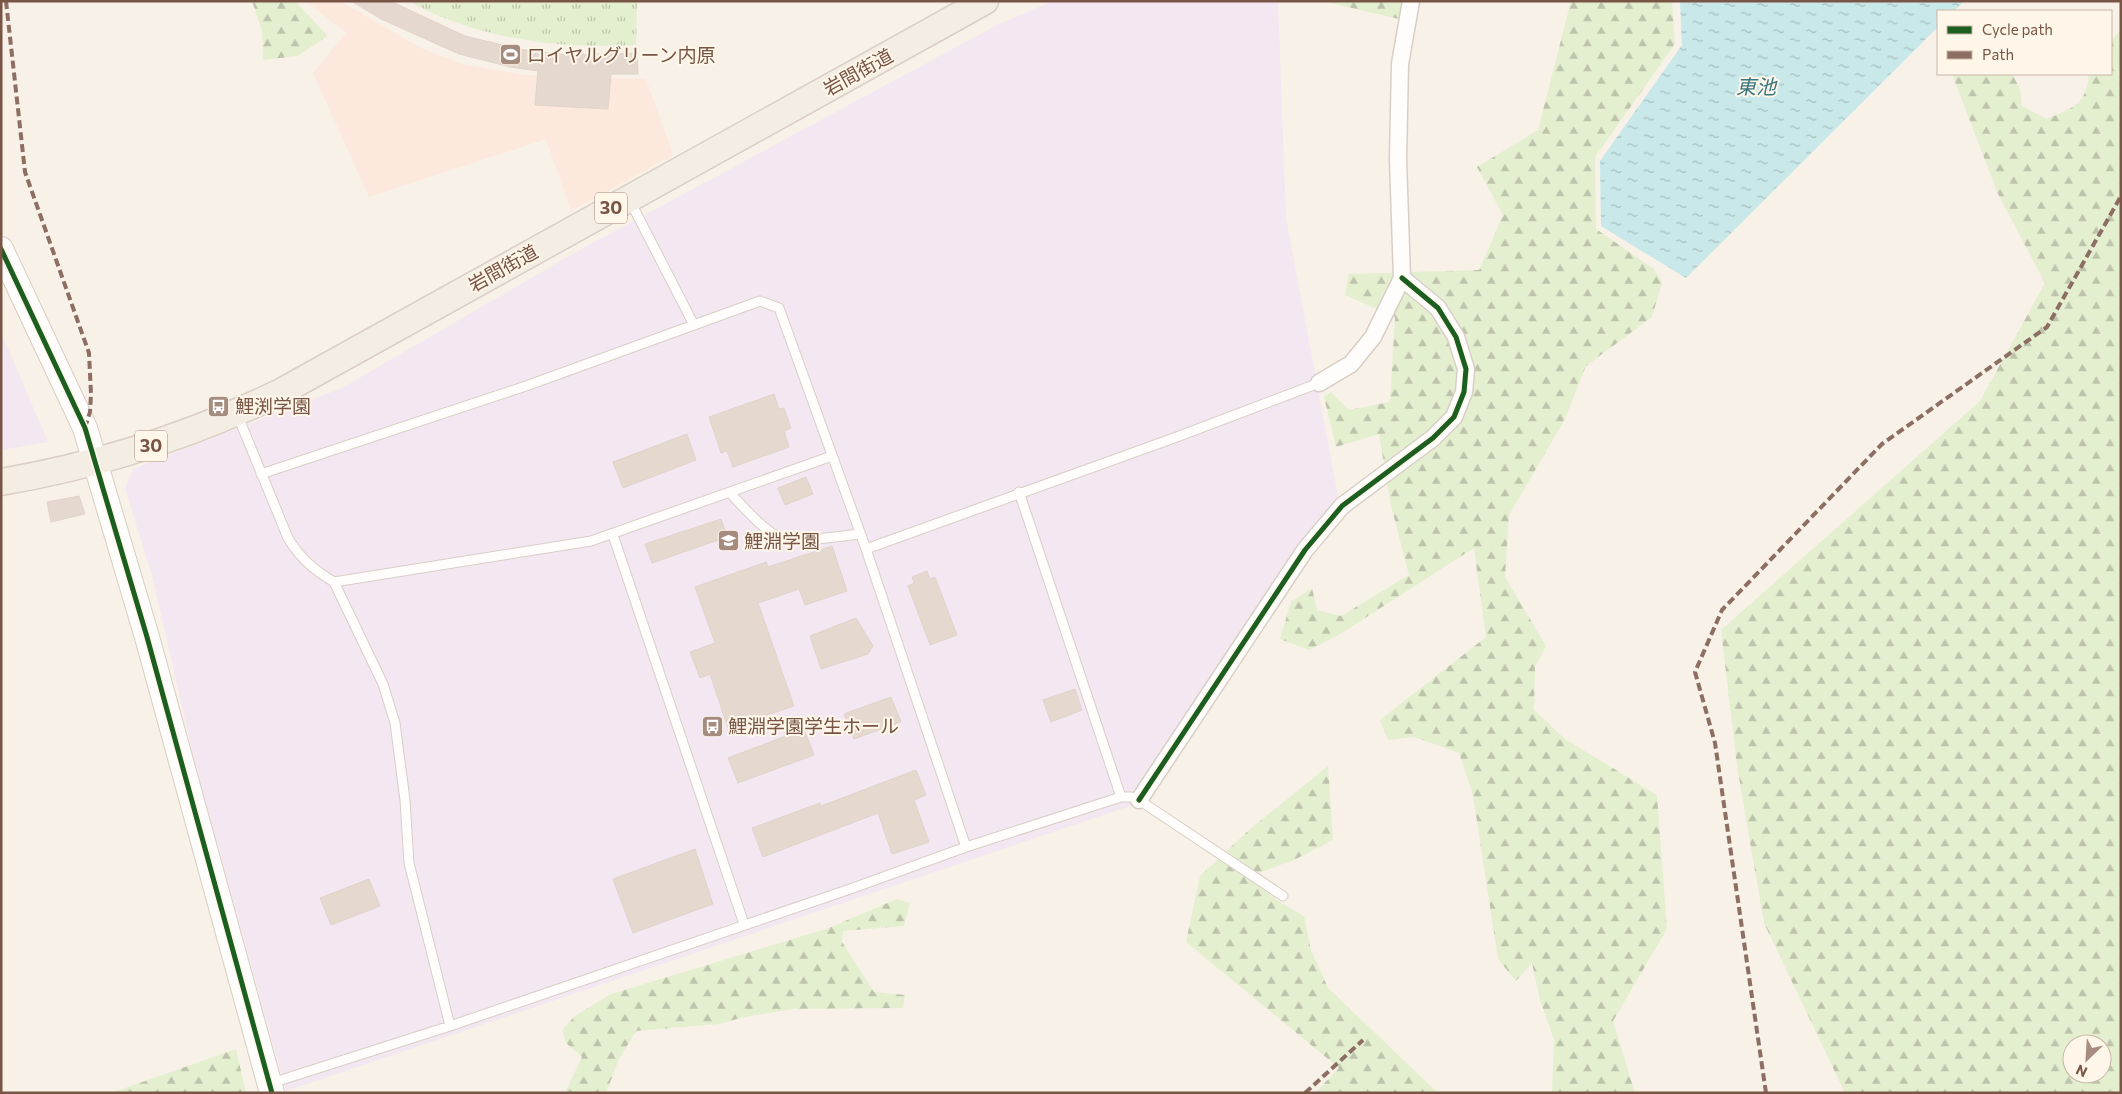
<svg xmlns="http://www.w3.org/2000/svg" width="2122" height="1094" font-family="Commissioner,'Noto Sans JP',sans-serif">
	<style>
		.commercial { fill: #fce8dd }
		.education { fill: #f3e7f2 }
		.grass { fill: url(#grass-tufts) }
		.forest { fill: url(#forest-firs); fill-rule: evenodd }
		.water { fill: url(#water-ripples) }
		.building { fill: #e5d8cf; stroke: #e1d3c9 }
		.lines { fill: none; stroke-linecap: round; stroke-linejoin: round }
		.lane-casing { stroke: #d9cec6; stroke-width: 11 }
		.street-casing { stroke: #d9cec6; stroke-width: 19 }
		.secondary-casing { stroke: #d8cdc3; stroke-width: 26 }
		.primary-casing { stroke: #dacec6; stroke-width: 29 }
		.lane { stroke: #fefdfb; stroke-width: 9 }
		.street { stroke: #fefdfb; stroke-width: 16 }
		.secondary { stroke: #fefdfb; stroke-width: 24 }
		.primary { stroke: #f3ede4; stroke-width: 26 }
		.quiet { stroke: #8d6e63; stroke-width: 4; stroke-dasharray: 8 4; stroke-linecap: butt }
		.cycleway-casing { stroke: #fff6ea; stroke-width: 8 }
		.cycleway { stroke: #1b5e20; stroke-width: 5 }
		.labels { text-anchor: middle; stroke-width: 4; stroke-linejoin: round; paint-order: stroke }
		.shield { fill: #fff6ea; stroke: #a08576; stroke-width: 1 }
		.shield-label { font-size: 18px; font-weight: bold; fill: #785545 }
		.poi-label { font-size: 19px; fill: #785545; stroke: #fff6ea; text-anchor: start }
		.street-label { font-size: 19px; fill: #785545; stroke: #fff6ea }
		.water-label { font-size: 20px; font-style: italic; fill: #37767f; stroke: #fff6ea }
	</style>
	<defs>
		<pattern id="grass-tufts" width="24" height="20" patternUnits="userSpaceOnUse" patternTransform="scale(1.25)"><rect width="24" height="20" fill="#e4efd0"/><path d="M3 7l-1-3M5 7V3M7 7l1-3M15 17l-1-3M17 17v-4M19 17l1-3" fill="none" stroke="#bec4ab"/></pattern>
		<pattern id="forest-firs" width="22" height="20" patternUnits="userSpaceOnUse" patternTransform="scale(1.25)"><rect width="22" height="20" fill="#e4efd0"/><path d="M5 1l3.5 6h-7zM16 11l3.5 6h-7z" fill="#bec4ab"/></pattern>
		<pattern id="water-ripples" width="26" height="14" patternUnits="userSpaceOnUse" patternTransform="scale(1.25)"><rect width="26" height="14" fill="#c8e8e9"/><path d="M2 4q2-2 4 0t4 0M15 11q2-2 4 0t4 0" fill="none" stroke="#a7bfbf"/></pattern>
	</defs>
	<rect width="100%" height="100%" fill="#f8f1e7"/>
	<path class="commercial" d="M306,1H340L419,47L458,63L524,75L646,79L673,155L571,211L546,139L369,197L313,73L346,33Z"/>
	<path class="education" d="M1053,1H1278L1286,218L1339,502L1148,800L286,1091L195,763L153,579L125,488L133,469L342,388L576,252L997,25Z
		M1,332L48,442L1,450Z"/>
	<path class="grass" d="M408,1H637L636,45C558,49 477,39 408,1Z"/>
	<path class="forest" d="M252,1H295L328,36L297,56L263,60L262,30Z
		M1322,1H1420L1412,22Z
		M1571,1H1672L1675,44L1595,157L1596,229L1654,269L1662,282L1652,317L1586,366L1564,421L1509,515L1505,577L1546,646L1535,667L1534,710L1565,739L1657,795L1667,929L1613,1021L1635,1093H1552L1554,1040L1540,1000L1532,963L1516,981L1498,959L1473,795L1459,753L1414,737L1388,740L1380,720L1486,637L1474,548L1340,634L1309,650L1280,639L1291,602L1312,588L1317,610L1341,616L1409,575L1391,506L1379,434L1336,447L1324,397L1331,392L1349,410L1390,402L1395,317L1345,295L1349,274L1479,270L1503,215L1477,167L1538,130Z
		M2121,30V1093H1845L1764,923L1737,766L1721,630L1980,401L2045,283L1998,194L1952,74H2012L2020,89L2022,106L2047,119C2074,107 2086,105 2089,74H2111V40ZM2072,1044H2102V1074H2072Z
		M1328,766L1333,840L1294,860L1248,877L1278,901L1304,916L1311,950L1328,988L1438,1093H1315L1339,1068L1186,942L1200,876L1249,830Z
		M897,899L910,903L904,926L843,931L842,942L874,992L905,995L903,1008L792,1009L744,1017L719,1024L636,1031L619,1059L606,1093H565L582,1057L566,1043L562,1030L576,1015L611,994L826,929Z
		M236,1049L246,1093H111Z"/>
	<path class="water" d="M1680,1H1964L1954,11H1938V27L1686,278L1601,226L1600,161L1682,45Z"/>
	<path class="building" d="M351,1H390L465,36L519,49L566,55L637,53L638,74H611L608,109L535,105L538,71L511,67L459,54L381,19Z
		M774,394L779,409L784,408L791,428L784,431L789,447L733,467L727,451L721,453L709,417Z
		M687,434L696,460L623,488L613,462Z
		M806,477L813,494L785,505L778,488Z
		M79,496L85,514L51,522L47,502Z
		M721,519L727,537L652,563L645,544Z
		M832,546L847,591L805,605L799,589L758,603L794,706L728,728L710,674L700,678L690,652L715,643L695,587L766,562L768,567Z
		M927,571L930,579L935,577L957,635L930,645L908,586L914,583L912,577Z
		M856,618L873,646L868,654L821,669L810,636Z
		M1075,689L1082,710L1051,722L1043,700Z
		M891,697L901,722L854,739L844,714Z
		M804,729L814,755L738,783L728,758Z
		M916,770L926,795L914,800L929,842L892,854L878,813L763,857L752,828L820,803L821,806Z
		M695,849L713,904L633,933L613,879Z
		M369,879L380,906L331,925L320,898Z"/>
	<g class="lines">
		<defs>
			<path id="lane" d="M630,201L694,325
				M237,414L288,538C300,558 314,570 334,582L383,684L395,723L405,800L409,863L450,1026
				M261,474L526,386L760,301L779,308L866,549L966,847
				M1019,492L1121,797
				M730,493C742,505 755,521 769,531C789,547 836,536 860,534
				M613,535L744,924
				M866,549L1174,438L1319,383
				M334,582L591,541L832,456
				M272,1087L278,1081L450,1026L853,888L966,847L1121,797H1131L1139,800L1283,896"/>
			<path id="street" d="M1319,383L1351,364L1373,337L1402,278L1398,159L1400,64L1411,1
				M1139,800L1305,550L1342,506L1433,438L1454,417L1464,392L1466,369L1456,337L1438,308L1402,278"/>
			<path id="secondary" d="M1,249L85,428L147,637L272,1093"/>
			<path id="primary" d="M1,482C101,465 190,436 281,392L985,1"/>
		</defs>
		<use href="#lane" class="lane-casing"/>
		<use href="#street" class="street-casing"/>
		<use href="#secondary" class="secondary-casing"/>
		<use href="#primary" class="primary-casing"/>
		<use href="#lane" class="lane"/>
		<use href="#street" class="street"/>
		<use href="#secondary" class="secondary"/>
		<use href="#primary" class="primary"/>
		<path class="quiet" d="M6,1L25,172L89,353L91,394L90,412L85,428
			M1305,1093L1363,1040
			M1766,1093L1715,743L1695,672L1722,610L1882,444L2047,327L2121,196"/>
		<defs>
			<path id="cycleway" d="M1,249L85,428L147,637L272,1093
				M1139,800L1305,550L1342,506L1433,438L1454,417L1464,392L1466,369L1456,337L1438,308L1402,278"/>
		</defs>
		<use href="#cycleway" class="cycleway-casing"/>
		<use href="#cycleway" class="cycleway"/>
	</g>
	<defs>
		<symbol id="stadium-square" viewBox="-11 -11 22 22"><rect x="-9" y="-9" width="18" height="18" rx="4" fill="#a58c7e" stroke="#fff6ea"/><path d="M0-5a6.5 5 0 1 0 0 10a6.5 5 0 1 0 0-10ZM-3.5-1.8h7v3.6h-7Z" fill="#fff"/></symbol>
		<symbol id="bus-square" viewBox="-11 -11 22 22"><rect x="-9" y="-9" width="18" height="18" rx="4" fill="#a58c7e" stroke="#fff6ea"/><path d="M-5-6H5V4H4V6H2V4H-2V6H-4V4H-5ZM-3.5-4V0h7V-4ZM-3.5 1.2v1.5H-2V1.2ZM2 1.2v1.5H3.5V1.2Z" fill="#fff"/></symbol>
		<symbol id="university-square" viewBox="-11 -11 22 22"><rect x="-9" y="-9" width="18" height="18" rx="4" fill="#a58c7e" stroke="#fff6ea"/><path d="M0-5L7-2L0 1L-7-2ZM-4 1L0 2.5L4 1V4Q0 6-4 4Z" fill="#fff"/></symbol>
	</defs>
	<g fill-rule="evenodd">
		<use href="#stadium-square" x="498" y="42" width="25" height="25"/>
		<use href="#bus-square" x="206" y="394" width="25" height="25"/>
		<use href="#university-square" x="716" y="528" width="25" height="25"/>
		<use href="#bus-square" x="700" y="714" width="25" height="25"/>
	</g>
	<g class="labels">
		<g class="shield">
			<rect x="595" y="192.5" width="32" height="31" rx="4"/>
			<rect x="135" y="430.5" width="32" height="31" rx="4"/>
		</g>
		<g class="shield-label">
			<text x="611" y="214">30</text>
			<text x="151" y="452">30</text>
		</g>
		<g class="poi-label">
			<text x="527" y="62">ロイヤルグリーン内原</text>
			<text x="235" y="413">鯉渕学園</text>
			<text x="744" y="548">鯉淵学園</text>
			<text x="728" y="733">鯉淵学園学生ホール</text>
		</g>
		<g class="street-label">
			<text transform="translate(858 72) rotate(-29)" y="7">岩間街道</text>
			<text transform="translate(503 268) rotate(-29)" y="7">岩間街道</text>
		</g>
		<g class="water-label">
			<text x="1756" y="94">東池</text>
		</g>
	</g>
	<rect width="2122" height="1094" fill="none" stroke="#785545" stroke-width="5"/>
	<rect x="1937" y="10" width="175" height="65" fill="#fff6ea" stroke="#c9b6a8"/>
	<rect x="1947" y="26" width="25" height="8" fill="#1b5e20" stroke="#c9b6a8"/>
	<text x="1982" y="35" font-size="15" fill="#785545">Cycle path</text>
	<rect x="1947" y="51" width="25" height="8" fill="#8d6e63" stroke="#c9b6a8"/>
	<text x="1982" y="60" font-size="15" fill="#785545">Path</text>
	<g transform="translate(2087 1059) rotate(205)"><circle r="24" fill="#fff6ea" stroke="#c9b6a8"/>
	<path d="M0-4L9 19L0 12L-9 19Z" fill="#a58c7e"/>
	<text y="-8" font-size="14" font-weight="bold" text-anchor="middle" fill="#785545">N</text>
	</g>
</svg>
